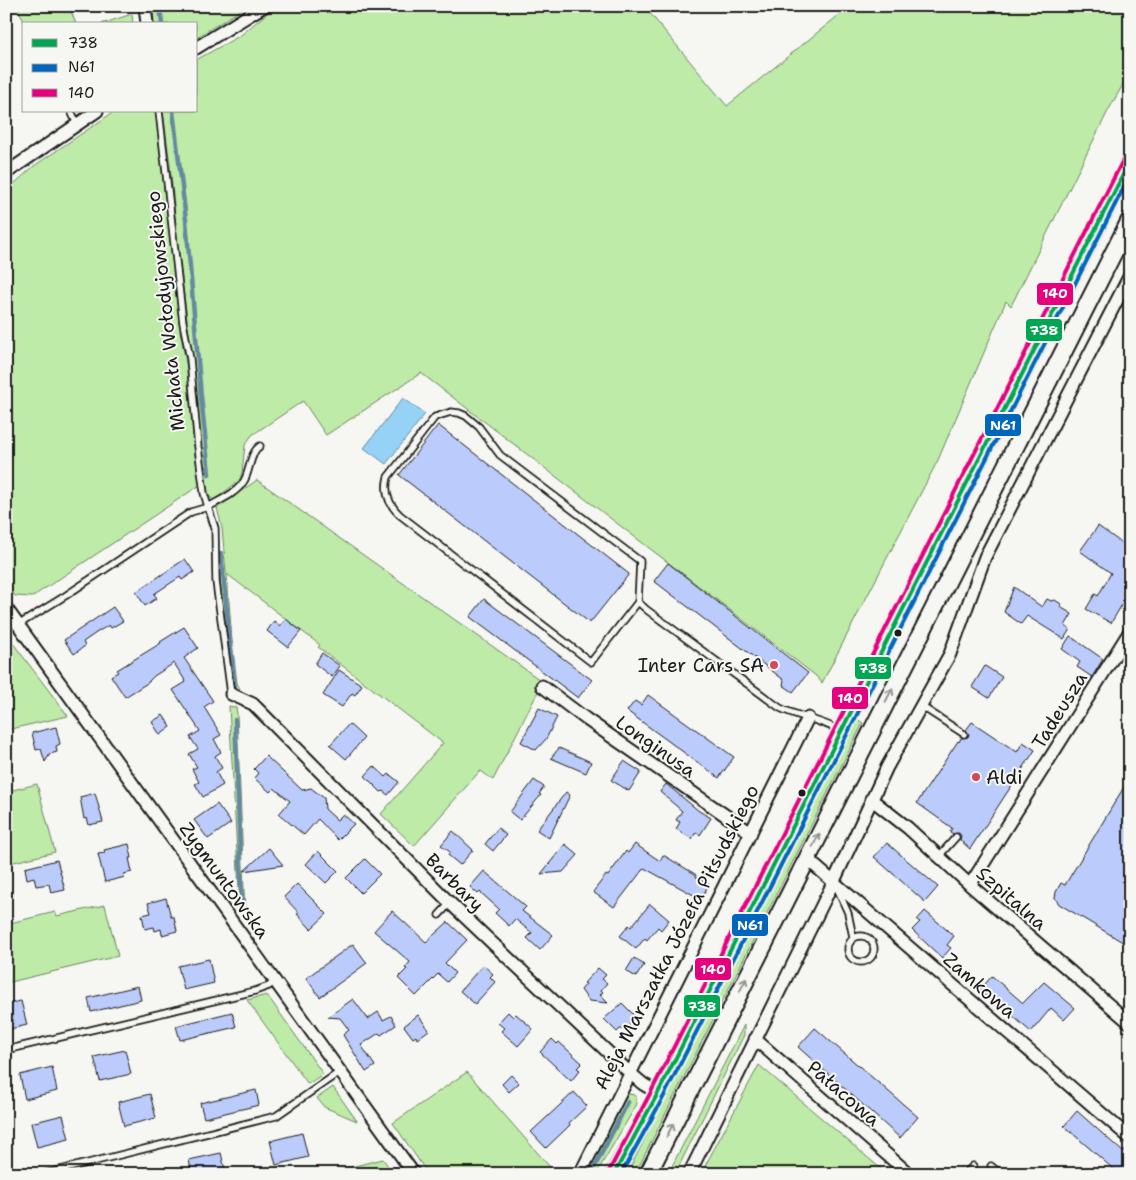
<svg xmlns="http://www.w3.org/2000/svg" width="1136" height="1180" font-family="'Shantell Sans',sans-serif">
	<style>
		.green { fill: #beeba8; stroke: #6d8462 }
		.water { fill: #95d2f6; stroke: #65899f }
		.lines { fill: none; stroke-linecap: round; stroke-linejoin: round }
		.stream { stroke: #65899f; stroke-width: 4.5 }
		.building { fill: #bbccfc; stroke: #1c1c1c }
		.service-casing { stroke: #1c1c1c; stroke-width: 9 }
		.minor-casing { stroke: #1c1c1c; stroke-width: 15 }
		.secondary-casing { stroke: #1c1c1c; stroke-width: 20 }
		.service { stroke: #f6f6f2; stroke-width: 5.5 }
		.minor { stroke: #f6f6f2; stroke-width: 11 }
		.secondary { stroke: #f6f6f2; stroke-width: 16 }
		.bus-1-casing { stroke: #f6f6f2; stroke-width: 8 }
		.bus-2-casing { stroke: #f6f6f2; stroke-width: 8 }
		.bus-3-casing { stroke: #f6f6f2; stroke-width: 8 }
		.bus-1 { stroke: #00a651; stroke-width: 4 }
		.bus-2 { stroke: #0065bd; stroke-width: 4 }
		.bus-3 { stroke: #e5007d; stroke-width: 4 }
		.oneway { stroke: #949492 }
		.bus-dot { fill: #1c1c1c; stroke: #f6f6f2; stroke-width: 2 }
		.poi-dot { fill: #d1495b; stroke: #f6f6f2; stroke-width: 2 }
		.labels { text-anchor: middle; stroke-width: 4; stroke-linejoin: round; paint-order: stroke }
		.street-label { font-size: 19px; fill: #1c1c1c; stroke: #f6f6f2 }
		.poi-label { font-size: 19px; fill: #1c1c1c; stroke: #f6f6f2; text-anchor: end }
		.line-badge { stroke: #f6f6f2; stroke-width: 2 }
		.badge-label { font-size: 14px; text-anchor: middle; font-weight: bold; fill: #fff }
	</style>
	<rect width="100%" height="100%" fill="#f6f6f2"/>
	<filter id="ink" filterUnits="userSpaceOnUse"><feTurbulence type="fractalNoise" baseFrequency=".02" numOctaves="2"/><feDisplacementMap in="SourceGraphic" scale="10" xChannelSelector="R" yChannelSelector="G"/><feConvolveMatrix kernelMatrix="1 2 1 2 8 2 1 2 1" color-interpolation-filters="sRGB"/></filter>
	<g filter="url(#ink)">
		<path class="green" d="M17,6H69L76,24H25Z
			M153,6H247L196,38V24H154Z
			M281,6H644L727,106L850,6H1130V72L1108,111L1011,306L1006,301L938,460L822,683L816,676L421,373L326,435L303,401L252,435L245,445L242,473L239,481L214,500L208,496L198,426L193,365L179,257L170,165L163,111H196V60L241,35L266,14Z
			M132,14L133,24H101Z
			M115,111H156L164,173L180,331L187,368L195,455L200,485L32,597L15,596L6,583V191L34,166Z
			M257,480L543,682L493,780L481,771L479,772L414,846L381,814L443,743L318,647L320,645L227,574L232,642L237,683L240,689H233L224,625L220,574L226,573L222,528L217,508Z
			M6,634L68,716L6,730Z
			M229,706L236,708L237,714L245,915L240,909Z
			M857,719L863,723L635,1174H627Z
			M6,779L9,791L37,784L55,852L6,864Z
			M105,905L118,956L6,983V924L55,912L57,916Z
			M267,995L323,1074L308,1084L247,1000Z
			M744,1025V1035L675,1174H668Z
			M759,1065L887,1174H714L705,1166Z
			M467,1072L556,1174H428L393,1123Z
			M333,1087L357,1121L324,1107L317,1098Z
			M628,1094L635,1095L637,1104L596,1174H587Z
			M383,1159L394,1174H322Z"/>
		<path class="water" d="M403,398L425,414L386,464L364,448Z"/>
		<g class="lines">
			<path class="stream" d="M160,6L162,24
				M173,111L186,220L201,396L209,474
				M221,553L235,689
				M235,720L242,906
				M591,1174L628,1102"/>
		</g>
		<path class="building" d="M438,425L629,574L590,623L399,475Z
			M1098,526L1130,549V591L1111,623L1086,609L1095,594L1098,596L1111,573L1080,551Z
			M185,559L194,572L182,580L180,577L154,594L157,598L145,606L136,592Z
			M668,563L808,673L793,692L783,685L784,680L654,581Z
			M1014,587L1042,607L1047,599L1051,601L1055,600L1061,604L1062,608L1072,614L1065,626L1070,629L1064,639L1027,616L1021,624L1004,612Z
			M484,599L592,680L578,698L470,617Z
			M113,607L123,621L111,628L109,625L96,633L83,642L85,646L74,654L64,640Z
			M286,619L301,631L288,647L267,631L274,621L280,626Z
			M184,627L198,648L184,658L213,701L204,707L221,735L214,739L221,752L215,756L222,768L216,772L223,785L203,797L195,784L199,782L192,769L197,767L189,754L198,749L190,737L200,731L173,690L186,682L174,663L154,676L149,681V682L125,697L111,676L118,672L117,670L161,643L160,642Z
			M1070,636L1103,659L1092,677L1077,667L1080,662L1062,649Z
			M322,653L340,666L332,677L315,664Z
			M985,666L1002,677L989,698L972,687Z
			M339,670L362,685L355,695L352,693L342,707L323,695Z
			M648,695L734,757L719,778L627,711L635,701L641,705Z
			M539,708L557,717L546,739L536,750L521,742Z
			M163,715L171,727L160,735L152,722Z
			M972,722L1017,752L1023,742L1035,750L970,849L960,840L961,836L959,833L953,834L950,832L952,828L917,803L958,741L959,742L961,738L968,737L969,734L966,730Z
			M349,724L364,738L346,759L330,745Z
			M56,727L60,744L56,746L57,752L50,754L45,762L41,749L36,750L32,733Z
			M559,748L591,762L586,773L551,758Z
			M266,756L302,790L311,788L324,798L325,809L337,820L343,814L354,824L338,840L318,819L304,835L279,814L290,801L274,788L270,792L254,778L258,773L254,769Z
			M624,761L641,772L629,791L611,780Z
			M374,766L386,777L389,774L399,782L388,795L383,791L381,792L365,776Z
			M1130,777V937L1126,944L1059,904L1055,898L1056,892L1061,883L1065,885Z
			M534,780L544,787L539,794L541,795L520,820L510,812Z
			M666,784L699,811L711,818L700,835L696,832L692,839L676,829L680,822L676,820L682,811L660,792Z
			M566,792L570,795L549,838L537,830Z
			M95,793L103,822L89,825L87,818L84,819L80,797Z
			M217,804L231,823L208,839L194,820Z
			M498,828L506,835L493,851L485,844Z
			M453,831L473,850L460,865L448,855L450,852L441,845Z
			M887,843L938,887L925,902L874,857Z
			M129,844L132,858H129L132,872L124,874L125,877L105,882L98,854L105,853L104,850Z
			M565,844L578,855L563,872L541,874Z
			M635,844L660,861L663,855L695,874L698,879L709,884L701,899L644,868L614,907L593,892L606,875L608,876L626,851L628,853Z
			M269,848L283,865L244,871Z
			M318,851L338,871L326,883L306,864Z
			M365,859L380,874L361,893L346,878Z
			M57,860L65,890L51,893L49,884L36,886L34,877L27,879L25,868Z
			M484,871L526,907L522,911L553,935L540,950L527,938L532,933L515,919L509,926L495,913L499,909L480,892L478,894L470,887Z
			M297,884L327,914L311,929L297,914L299,913L284,897Z
			M166,898L171,917H174L177,931L162,935L161,929L155,931L154,927L145,929L142,915L151,913L148,903Z
			M650,904L669,920L661,930L658,927L647,940L645,938L636,949L620,936L629,925L631,927Z
			M392,911L426,942L448,922L467,940L445,963L455,973L447,982L438,974L416,996L398,978L407,969L405,968L410,962L374,931Z
			M925,911L954,936L947,945L951,948L942,958L912,930L920,922L917,920Z
			M353,944L367,963L320,997L306,978Z
			M634,958L644,965L636,977L626,971Z
			M209,959L214,983L184,990L178,966Z
			M483,965L493,974L490,977L495,982L475,1004L460,991Z
			M598,968L606,975L602,979L607,983L601,990L603,992L600,995L608,1003L589,1001L581,990L586,984L584,983Z
			M992,976L1023,1003L1044,982L1075,1008L1064,1020L1051,1008L1031,1032L999,1004L997,1006L979,991Z
			M138,986L141,1000L91,1012L88,998Z
			M353,999L368,1019L378,1012L383,1020L391,1016L396,1025L381,1035L379,1033L361,1045L375,1066L366,1072L343,1035L349,1030L340,1018L328,1017Z
			M21,1001L27,1025L6,1030V1004Z
			M622,1003L634,1015L630,1019V1029H620L617,1032L604,1019Z
			M232,1012L236,1027L180,1040L176,1026Z
			M508,1012L513,1017L516,1014L533,1029L518,1046L501,1031L504,1028L498,1023Z
			M418,1015L429,1030L417,1039L416,1036L413,1038L404,1026Z
			M815,1028L918,1117L900,1138L798,1047Z
			M552,1039L557,1044L559,1042L582,1063L577,1068L580,1070L571,1081L540,1052Z
			M125,1050L131,1074L100,1081L94,1057Z
			M52,1067L57,1091L25,1099L20,1075Z
			M511,1075L519,1083L509,1092L502,1084Z
			M256,1090L259,1105L204,1118L200,1103Z
			M574,1092L587,1106L569,1123L570,1125L546,1148L531,1132Z
			M150,1094L156,1118L124,1126L118,1102Z
			M1077,1111L1123,1152L1130,1145V1174H1119L1064,1126Z
			M63,1115L69,1139L37,1147L31,1123Z
			M302,1133L308,1157L276,1165L270,1141Z
			M221,1153L226,1174H192L189,1160Z"/>
		<g class="lines">
			<defs>
				<path id="service" d="M71,111L77,124
					M159,111L183,323L190,359L198,447L204,493L208,507C220,500 236,494 244,481C250,471 250,452 260,446
					M638,602L591,662L400,515C389,505 384,492 388,477L435,417L451,412L459,413L466,416L479,427L500,455L640,561L638,602L647,610L780,708C799,717 820,720 839,730
					M18,625L65,596L191,512L208,507L215,528L216,582L231,694
					M921,706L964,734
					M939,856L956,837
					M837,888L848,913L853,937
					M439,915L450,903
					M848 949a13 13 0 1 1 26 0a13 13 0 1 1-26 0Z
					M6,1050L255,991L269,986L276,980
					M991,1166L1001,1174
					M44,1174L276,1116L341,1071
					M965,1174L973,1166"/>
				<path id="minor" d="M145,6L147,24
					M196,48L264,6
					M6,173L97,111
					M6,608L414,1174
					M542,686L586,719L751,833
					M231,694L253,704L450,903L630,1073L643,1084L658,1093
					M871,799L908,828L970,885L1130,1023
					M807,859L1130,1138
					M970,885L1130,631
					M755,1039L909,1174
					M580,1174L808,718
					M689,1174L834,881L887,767L950,654L985,557L1130,275"/>
				<path id="secondary" d="M614,1174L658,1093L1130,161
					M648,1174L1130,220"/>
			</defs>
			<use href="#service" class="service-casing"/>
			<use href="#minor" class="minor-casing"/>
			<use href="#secondary" class="secondary-casing"/>
			<use href="#service" class="service"/>
			<use href="#minor" class="minor"/>
			<use href="#secondary" class="secondary"/>
			<defs>
				<path id="bus-1" d="M614,1174L658,1093L1130,161"/>
				<path id="bus-2" d="M621,1174L664,1096L1130,175"/>
				<path id="bus-3" d="M609,1171L652,1090L1124,158"/>
			</defs>
			<use href="#bus-1" class="bus-1-casing"/>
			<use href="#bus-2" class="bus-2-casing"/>
			<use href="#bus-3" class="bus-3-casing"/>
			<use href="#bus-1" class="bus-1"/>
			<use href="#bus-2" class="bus-2"/>
			<use href="#bus-3" class="bus-3"/>
		</g>
		<defs><path id="oneway-shaft" d="M-6 0H5M1.5-3L5.5 0L1.5 3" fill="none" stroke-width="1.6" stroke-linecap="round" stroke-linejoin="round" transform="scale(1.25)"/></defs>
		<g class="oneway">
			<use href="#oneway-shaft" transform="translate(889 695) rotate(-63)"/>
			<use href="#oneway-shaft" transform="translate(816 840) rotate(-63)"/>
			<use href="#oneway-shaft" transform="translate(743 985) rotate(-63)"/>
			<use href="#oneway-shaft" transform="translate(670 1130) rotate(-63)"/>
		</g>
	</g>
	<g class="bus-dot">
		<circle cx="898" cy="633" r="4.5"/>
		<circle cx="802" cy="793" r="4.5"/>
	</g>
	<g class="poi-dot">
		<circle cx="774" cy="665" r="5"/>
		<circle cx="976" cy="777" r="5"/>
	</g>
	<g class="labels">
		<g class="street-label">
			<text transform="translate(165 311) rotate(-96)" y="7">Michała Wołodyjowskiego</text>
			<text transform="translate(1059 710) rotate(-58)" y="7">Tadeusza</text>
			<text transform="translate(656 746) rotate(35)" y="7">Longinusa</text>
			<text transform="translate(225 880) rotate(54)" y="7">Zygmuntowska</text>
			<text transform="translate(455 882) rotate(45)" y="7">Barbary</text>
			<text transform="translate(1012 898) rotate(41)" y="7">Szpitalna</text>
			<text transform="translate(676 937) rotate(-63)" y="7">Aleja Marszałka Józefa Piłsudskiego</text>
			<text transform="translate(980 985) rotate(41)" y="7">Zamkowa</text>
			<text transform="translate(844 1093) rotate(41)" y="7">Pałacowa</text>
		</g>
		<g class="poi-label">
			<text x="764" y="672">Inter Cars SA</text>
			<text x="986" y="784" text-anchor="start">Aldi</text>
		</g>
	</g>
	<g class="line-badge">
		<rect x="1036" y="282" width="38" height="24" rx="5" fill="#e5007d"/>
		<rect x="1025" y="318" width="38" height="24" rx="5" fill="#00a651"/>
		<rect x="984" y="413" width="38" height="24" rx="5" fill="#0065bd"/>
		<rect x="854" y="656" width="38" height="24" rx="5" fill="#00a651"/>
		<rect x="831" y="686" width="38" height="24" rx="5" fill="#e5007d"/>
		<rect x="731" y="913" width="38" height="24" rx="5" fill="#0065bd"/>
		<rect x="694" y="957" width="38" height="24" rx="5" fill="#e5007d"/>
		<rect x="683" y="994" width="38" height="24" rx="5" fill="#00a651"/>
	</g>
	<g class="badge-label">
		<text x="1055" y="298">140</text>
		<text x="1044" y="335">738</text>
		<text x="1003" y="430">N61</text>
		<text x="873" y="673">738</text>
		<text x="850" y="703">140</text>
		<text x="750" y="930">N61</text>
		<text x="713" y="974">140</text>
		<text x="702" y="1011">738</text>
	</g>
	<rect width="1136" height="1180" fill="none" stroke="#f6f6f2" stroke-width="25"/>
	<rect x="12" y="12" width="1111" height="1155" fill="none" stroke="#1c1c1c" stroke-width="2" filter="url(#ink)"/>
	<rect x="22" y="22" width="175" height="90" fill="#f6f6f2" stroke="#9f9f9c"/>
	<rect x="32" y="39" width="25" height="8" fill="#00a651" stroke="#9f9f9c"/>
	<text x="68" y="48" font-size="15" fill="#1c1c1c">738</text>
	<rect x="32" y="64" width="25" height="8" fill="#0065bd" stroke="#9f9f9c"/>
	<text x="68" y="72" font-size="15" fill="#1c1c1c">N61</text>
	<rect x="32" y="89" width="25" height="8" fill="#e5007d" stroke="#9f9f9c"/>
	<text x="68" y="98" font-size="15" fill="#1c1c1c">140</text>
</svg>
